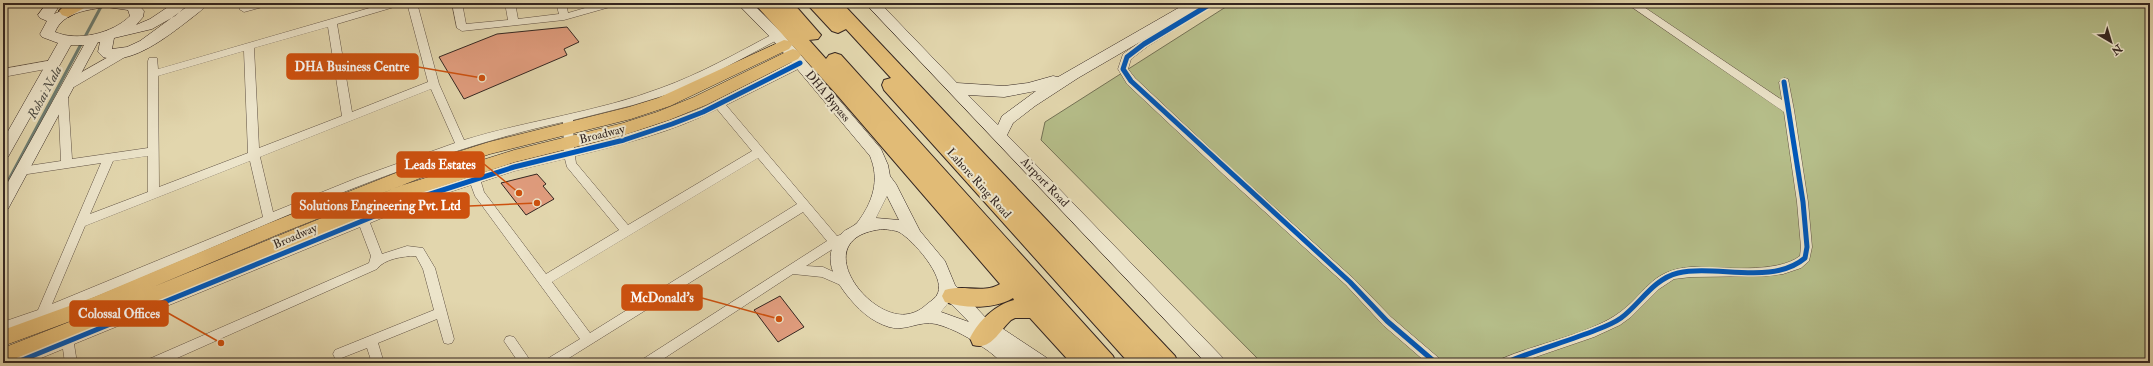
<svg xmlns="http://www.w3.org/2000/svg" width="2153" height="366" font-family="'IM FELL Double Pica',serif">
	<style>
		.green { fill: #b5bd89; stroke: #747255 }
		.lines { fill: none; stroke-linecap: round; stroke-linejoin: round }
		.stream { stroke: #6e7e72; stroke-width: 3 }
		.building { fill: #e09c7d; stroke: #342621 }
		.street-casing { stroke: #605244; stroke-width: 1 }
		.secondary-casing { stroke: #342621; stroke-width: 1 }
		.primary-casing { stroke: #342621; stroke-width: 1 }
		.highway-casing { stroke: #342621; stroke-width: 2 }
		.street { fill: #ece4ca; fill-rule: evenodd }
		.secondary { fill: #ece4ca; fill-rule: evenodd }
		.primary { fill: #e1bb76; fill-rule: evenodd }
		.highway { fill: #e1bb76; fill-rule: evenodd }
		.cycleway-casing { stroke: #ece4ca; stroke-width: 8 }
		.cycleway { stroke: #0057b8; stroke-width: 5 }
		.labels { text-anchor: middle; stroke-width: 4; stroke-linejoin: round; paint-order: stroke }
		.street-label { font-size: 12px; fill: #342621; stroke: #ece4ca }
		.water-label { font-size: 13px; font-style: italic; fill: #4c4b43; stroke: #ece4ca }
		.leader { fill: none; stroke: #cd510f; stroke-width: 1.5 }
		.callout-dot { fill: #cd510f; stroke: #ece4ca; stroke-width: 1.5 }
		.callout { fill: #cd510f; stroke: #cd510f; stroke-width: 1.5 }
		.callout-label { font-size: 13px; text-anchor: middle; font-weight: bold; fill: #fff }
	</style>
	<rect width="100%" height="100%" fill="#e2d6ad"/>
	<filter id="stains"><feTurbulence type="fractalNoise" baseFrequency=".005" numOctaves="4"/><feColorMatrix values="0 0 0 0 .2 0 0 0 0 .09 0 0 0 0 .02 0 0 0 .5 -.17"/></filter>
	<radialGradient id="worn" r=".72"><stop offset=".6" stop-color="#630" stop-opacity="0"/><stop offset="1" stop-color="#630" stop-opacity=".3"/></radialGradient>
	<path class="green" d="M1232,3H2150V363H1262L1041,140L1045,122Z"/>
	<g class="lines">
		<path class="stream" d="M7,183L103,3
			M3,190L7,182"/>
	</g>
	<path class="building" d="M567,27L579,42L564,49L567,55L464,99L439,57L497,34Z
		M537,174L546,184L543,186L554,199L526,215L501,183Z
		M780,296L804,327L778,342L754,310Z"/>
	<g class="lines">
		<defs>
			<path id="street" d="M254,3H272L270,5L244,12L239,9L241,7Z
				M387,3H403L401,5L337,24L352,112L428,82L407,3H417L439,84L464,140C529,120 598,112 661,88C700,74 737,53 773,34H781L782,36L781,38L711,75L669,94L633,105L573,120L574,148C616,138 657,126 697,110C731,96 764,77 796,60H804L805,63L804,66L726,105L837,236L848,232L852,234L854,237L852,240L839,245L806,266L823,267L849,279L851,282L849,285L845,287L822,277L793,274L657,363H641L643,359L827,241L803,212L561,363H545L547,359L580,339L475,196L471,185L425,200L370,223L382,254L407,246L423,248L435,268L454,339L452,343L448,344L444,343L437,319L378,343L384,363H372L367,348L339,359L335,358L333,354L335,350L434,310L423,269L416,256C403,256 384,259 377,269L166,363H147L149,359L369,263L371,256L360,227L74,344L77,363H65L63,349L29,363H9L11,359L417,194L514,163L564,151L563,122C367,165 191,266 3,332V322L38,310L101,163L21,175L17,174L16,171L17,168L21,167L61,161L58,97L59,94H67L68,97L72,159L148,148V61L149,58H157L158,69ZM328,27L342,116L259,148L254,48ZM244,51L248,153L159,187L158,76ZM431,89L455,143L357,178L273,212L260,157ZM717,109L752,151L628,225L576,163L575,156C623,144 673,132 717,109ZM148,156V192L90,214L113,161ZM758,158L797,204L590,333L552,282ZM565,159L567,167L619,230L546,274L484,192L481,182L514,171ZM250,161L263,217L52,304L85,226Z
				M452,3H462L466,24L508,20L505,3H515L518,19L559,14L556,3H566L568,13L602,3H619L617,5L564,20L462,31L457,28Z
				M1205,3H1217L1148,46L1131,59L1128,69L1135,78L1232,169L1354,279L1391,317L1440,359L1442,363H1427L1383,325L1346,285L1224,175L1127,84L1118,69L1123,54L1140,42Z
				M1626,3H1638L1782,100L1779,82L1784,78L1788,79L1794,110L1808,202L1812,247L1809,261L1801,268L1783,274L1766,276L1691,277L1674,279L1659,289L1631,317L1620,325L1594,337L1518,363H1499L1501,359C1535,344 1586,335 1616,315C1646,295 1649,270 1691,267C1720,267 1777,274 1800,256L1801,247L1797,202L1784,112Z
				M121,50L126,54L125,57L74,87H66L65,84L66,81Z
				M53,60L58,64L57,67L3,77V69Z
				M510,336L514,337L532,363H519L504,341L506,337Z"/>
			<path id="secondary" d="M47,3H61L54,14L80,3H137L144,11L143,17L136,25L150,19L174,3H190L175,16L152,29L114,38L112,49L127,47L140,41L192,3H208C203,10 195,15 189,20C168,36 131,66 103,57L98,52L100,42H98L8,209L3,211V191L84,45H71L8,157L3,159V140L58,43L42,37L40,34L47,21L40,18L38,15ZM106,7L128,10L130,16C113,33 78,42 55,32C63,12 88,10 106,7Z
				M737,3H752L782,33L881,149L888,165L890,176L896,184L920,231L945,261L955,285L985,317L1047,358L1049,363C1036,363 1020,366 1007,363C1000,362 993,354 987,350C971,339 955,329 936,324C919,320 906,332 889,327C870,321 858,309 846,294C831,274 822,254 842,233C846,229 853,227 857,223C873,202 880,180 870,156L772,39ZM887,196L899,220L876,218ZM884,229C889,230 894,230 899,232C913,240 945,276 938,293C936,298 931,301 927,304C922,309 915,313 908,314C868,322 804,236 884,229ZM949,302L969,322L941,312Z
				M865,3H880L957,83L1004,86L1028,83L1053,76L1058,77L1187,3H1204L1202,6L1078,78L1035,106L1013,123L1007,135L1223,358L1225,363H1206ZM1036,91L1002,116L998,125L968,95L1004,97Z"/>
			<path id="primary" d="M784,40L789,41L792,45L789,49L670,106L631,119L490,154L428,175L279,234L153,287L400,186L514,150L623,123L657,112L694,97L788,51L793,49L798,51L801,55L798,59L706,105L669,120L624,135L515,162L412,196L70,339L3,363V348L87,315L3,346V330L94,297L267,224L416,165L489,142L629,107L658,98Z"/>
			<path id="highway" d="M67,3H89L86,7L68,17L62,15L59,11Z
				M754,3H773L776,6L774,3H793L821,35L818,39L809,40L826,59L829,55L835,53L841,55L1113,356L1116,363H1071L1030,318H1015L1011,320C999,331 991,351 973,345L970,338C979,320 995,305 1014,300L1013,298C995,309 965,309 945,302L942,296L945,290C963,284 984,294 1000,284L838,96Z
				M806,3H842L1175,356L1178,363H1129L884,90L882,85L884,80L891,78L846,29L838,33L832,31Z"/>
		</defs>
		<use href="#street" class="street-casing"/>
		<use href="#secondary" class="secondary-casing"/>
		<use href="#primary" class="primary-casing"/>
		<use href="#highway" class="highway-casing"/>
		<use href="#street" class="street"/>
		<use href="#secondary" class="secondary"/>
		<use href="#primary" class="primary"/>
		<use href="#highway" class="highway"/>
		<defs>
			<path id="cycleway" d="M1212,3L1144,44L1127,57L1123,69L1131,81L1350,282L1387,321L1436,363
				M15,363L421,197L514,167L624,140L672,124L703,112L800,63
				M1505,363C1535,350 1566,342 1596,330C1604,327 1614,323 1621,318C1640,304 1653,279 1678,273C1716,264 1772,286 1805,258L1807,247L1803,202L1784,82"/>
		</defs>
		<use href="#cycleway" class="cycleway-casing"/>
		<use href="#cycleway" class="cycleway"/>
	</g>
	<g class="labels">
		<g class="street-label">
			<text transform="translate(828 96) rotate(50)" y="4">DHA Bypass</text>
			<text transform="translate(602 134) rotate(-14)" y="4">Broadway</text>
			<text transform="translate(1045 182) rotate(46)" y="4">Airport Road</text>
			<text transform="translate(979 183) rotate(48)" y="4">Lahore Ring Road</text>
			<text transform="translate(295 236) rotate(-23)" y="4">Broadway</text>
		</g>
		<g class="water-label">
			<text transform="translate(44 92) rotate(-62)" y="5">Rohai Nala</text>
		</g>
	</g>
	<path class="leader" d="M482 78L418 67M519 193L484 164M537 203L469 206M779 319L702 298M221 343L168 313"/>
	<g class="callout-dot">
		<circle cx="482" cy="78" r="4"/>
		<circle cx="519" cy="193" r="4"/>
		<circle cx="537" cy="203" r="4"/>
		<circle cx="779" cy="319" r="4"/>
		<circle cx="221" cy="343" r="4"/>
	</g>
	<g class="callout">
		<rect x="287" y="54" width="131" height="25" rx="4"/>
		<rect x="397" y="152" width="87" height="25" rx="4"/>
		<rect x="292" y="193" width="177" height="25" rx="4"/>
		<rect x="622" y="285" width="80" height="25" rx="4"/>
		<rect x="70" y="301" width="98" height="25" rx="4"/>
	</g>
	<g class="callout-label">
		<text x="352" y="71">DHA Business Centre</text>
		<text x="440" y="169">Leads Estates</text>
		<text x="380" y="210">Solutions Engineering Pvt. Ltd</text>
		<text x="662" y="302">McDonald's</text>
		<text x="119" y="318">Colossal Offices</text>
	</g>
	<rect width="2153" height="366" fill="none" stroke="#e2d6ad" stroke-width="16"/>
	<rect x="4" y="4" width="2145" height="358" fill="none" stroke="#342621" stroke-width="2"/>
	<rect x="8" y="8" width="2137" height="350" fill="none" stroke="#342621"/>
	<g transform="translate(2111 42) rotate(142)" stroke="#ece4ca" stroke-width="3" paint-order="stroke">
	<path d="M0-3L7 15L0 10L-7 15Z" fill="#342621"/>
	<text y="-6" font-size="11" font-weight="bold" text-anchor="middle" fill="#342621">N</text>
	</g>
	<rect width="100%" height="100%" filter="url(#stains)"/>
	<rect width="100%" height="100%" fill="url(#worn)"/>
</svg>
